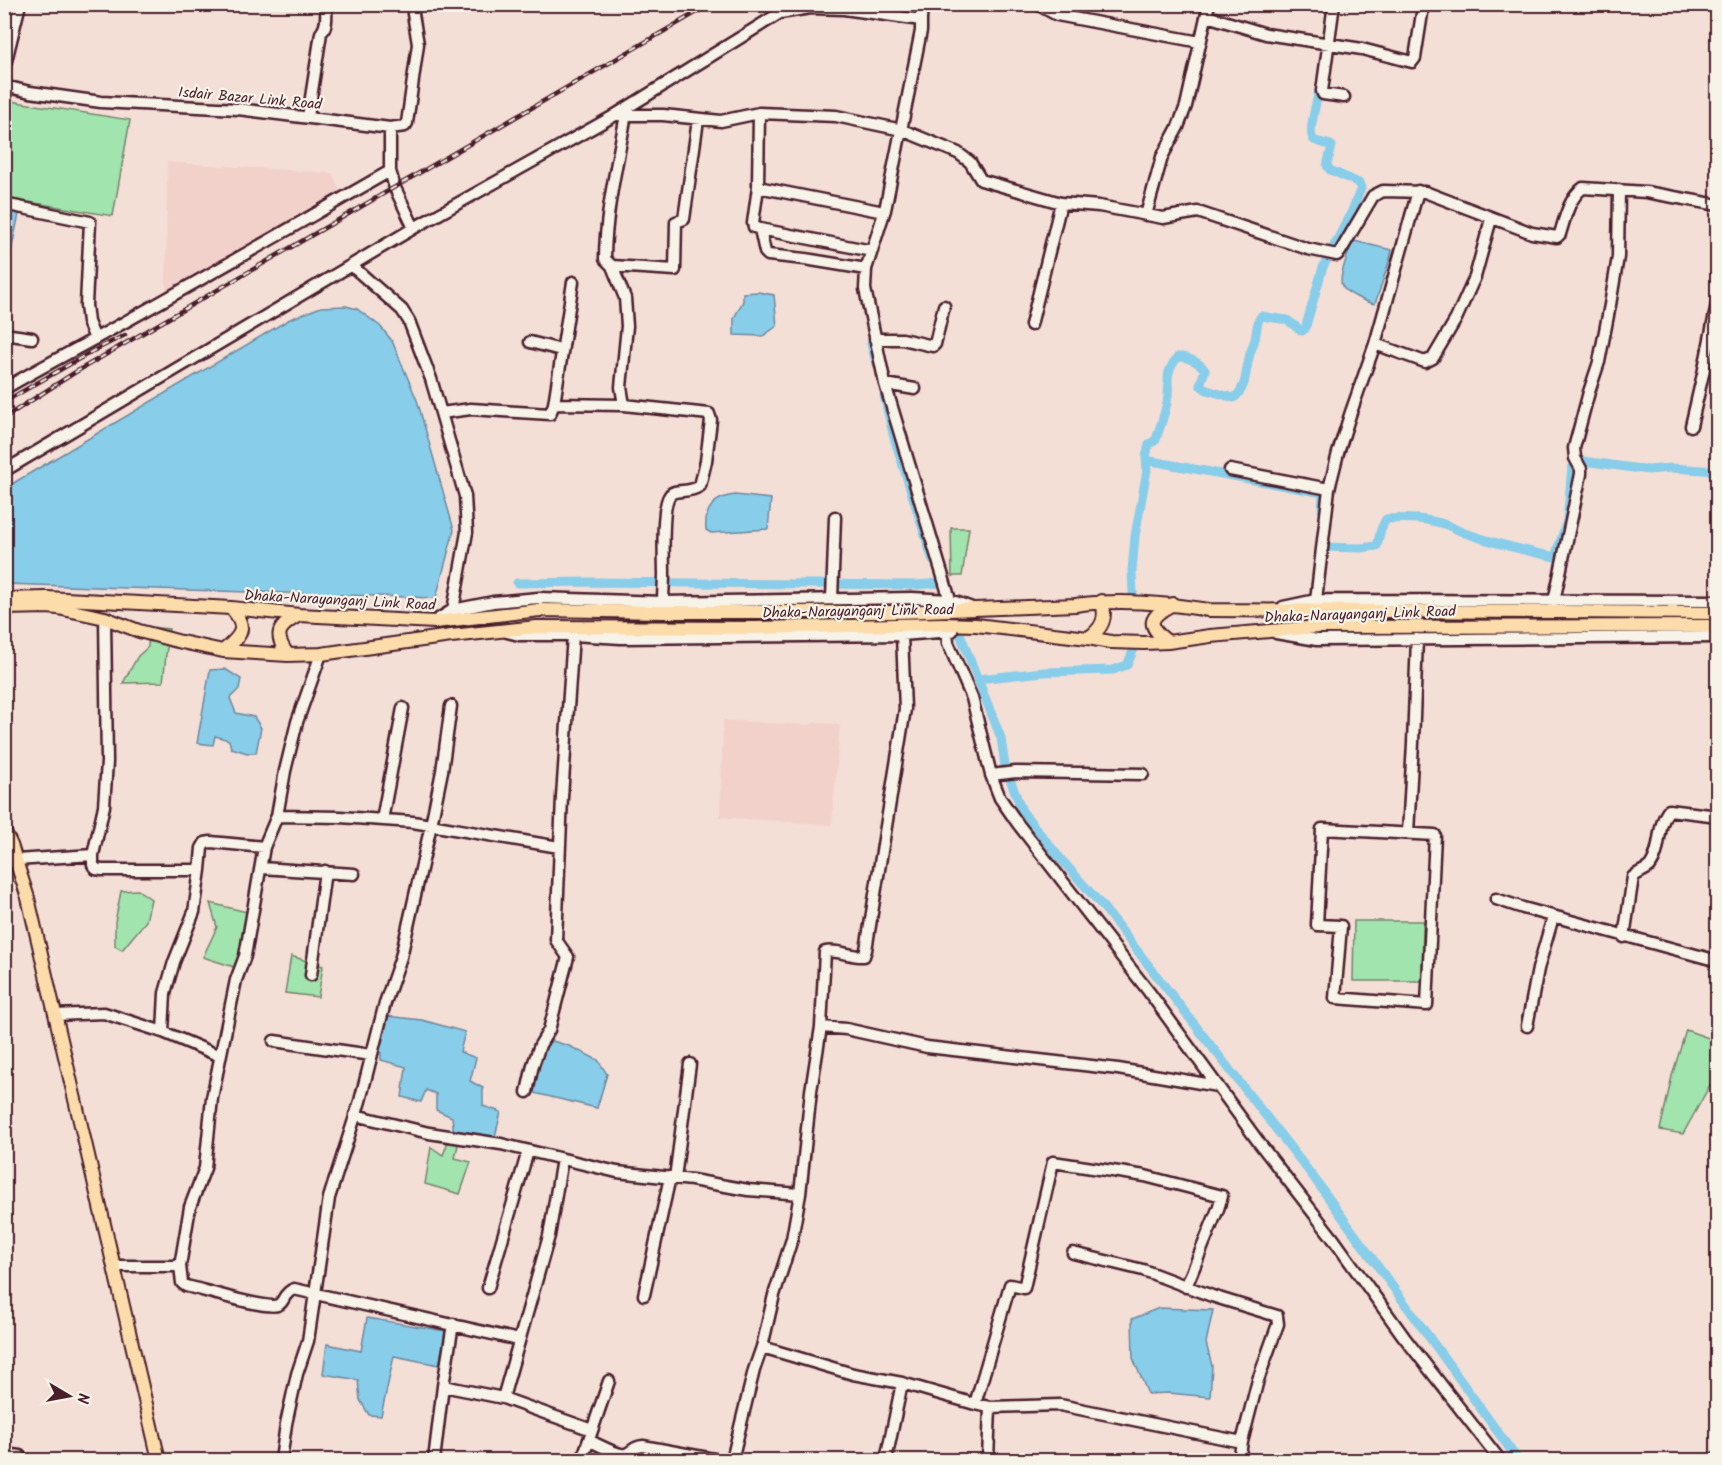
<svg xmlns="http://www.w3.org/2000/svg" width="1722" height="1465" font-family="Kalam,sans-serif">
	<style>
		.built { fill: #f2d1cb }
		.green { fill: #a2e4ae; stroke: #76826c; stroke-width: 1.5 }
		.water { fill: #88cde9; stroke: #6f879d; stroke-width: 1.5 }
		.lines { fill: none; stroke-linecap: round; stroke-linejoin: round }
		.stream { stroke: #6f879d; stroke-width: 2 }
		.canal { stroke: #88cde9; stroke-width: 9 }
		.minor-casing { stroke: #4a1f2b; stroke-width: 15 }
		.major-casing { stroke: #4a1f2b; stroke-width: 16 }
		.minor { stroke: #f7f3e8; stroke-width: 10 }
		.major { stroke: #fddcac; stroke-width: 12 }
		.rail-casing { stroke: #4a1f2b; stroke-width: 4.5 }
		.rail { stroke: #f7f3e8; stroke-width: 2; stroke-dasharray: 7; stroke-linecap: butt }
		.labels { text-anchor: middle; stroke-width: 4.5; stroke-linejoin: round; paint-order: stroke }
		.street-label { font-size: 15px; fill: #4a1f2b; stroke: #f7f3e8 }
	</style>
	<rect width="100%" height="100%" fill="#f4dfd7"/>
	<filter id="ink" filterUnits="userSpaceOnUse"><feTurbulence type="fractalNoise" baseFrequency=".0167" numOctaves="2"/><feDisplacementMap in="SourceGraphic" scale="12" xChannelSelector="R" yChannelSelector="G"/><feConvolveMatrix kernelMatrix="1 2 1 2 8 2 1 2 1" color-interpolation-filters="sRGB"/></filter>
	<g filter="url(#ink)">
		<path class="built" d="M167,162L332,173L342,193L166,294Z
			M723,720L808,725L816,722L840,725L832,825L720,817Z"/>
		<path class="green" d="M4,100L130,120L113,216L5,198Z
			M951,528H969L962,576H952Z
			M149,627L169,629L163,682L123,683L138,656L148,647Z
			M138,890L151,899L146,921L122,950L115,946V922L121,891Z
			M210,903L251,913L242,955L234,967L203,957L217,927Z
			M1354,921H1423L1422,981H1353Z
			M291,956L323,966L318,997L285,993Z
			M1686,1030L1717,1041L1716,1074L1683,1134L1660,1130L1672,1076Z
			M449,1139L459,1141L455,1158L471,1162L460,1194L425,1184L431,1147L443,1155Z"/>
		<path class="water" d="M4,207L20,209L10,257L5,255Z
			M1354,241L1392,250L1390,259L1375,304C1368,303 1345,293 1342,286C1338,278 1349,249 1354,241Z
			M758,292L774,295L777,326L763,336L734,335V318L743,301V293Z
			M346,306L357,309L380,326L392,341L417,400L454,530L436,598L5,584V488L290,319L321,307Z
			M735,495L771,499L768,529L711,533L706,530C704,509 714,497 735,495Z
			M225,669L241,679L239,689L230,698L236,713L254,717L261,728L256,753H247L231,748L229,740L215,736L213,745L197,743L210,670Z
			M386,1016L422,1020L465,1032L460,1052L476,1058L470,1081L483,1088V1106L501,1112L494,1141L454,1135L452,1117L436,1110V1094L426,1090L421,1102L402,1097L406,1067L381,1060V1053L374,1051Z
			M546,1039L569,1046L598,1060L607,1074L597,1108L530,1092Z
			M1159,1308L1213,1310L1206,1343L1212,1366L1210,1397L1168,1393L1148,1394L1133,1358L1132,1319Z
			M367,1318L446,1331L439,1365L394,1356L381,1416L369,1415L360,1400L358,1380L323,1374L327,1344L361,1351Z"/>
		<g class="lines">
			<path class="stream" d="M1559,643H1718"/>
			<path class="canal" d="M871,344L876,362
				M884,396L893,434L933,561
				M1146,460L1323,493L1322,510
				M1320,542V547L1361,548L1377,546L1381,529L1386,519C1407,518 1427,518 1447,525C1454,528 1461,532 1468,534C1497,544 1526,551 1555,557L1567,521L1572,468L1583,461L1648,470L1671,468L1718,471
				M517,583L589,582L916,585L940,583
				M1133,593L1132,571L1135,536L1147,470L1146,457L1149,444L1156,440C1159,428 1165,415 1167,402C1172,381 1161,377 1178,357C1187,356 1200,363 1205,370L1200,385L1207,390L1234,398C1247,388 1245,373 1249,358C1250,352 1253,346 1255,339C1257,331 1256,323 1261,316L1287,320L1302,331L1305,329L1323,267L1352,211L1361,188L1359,183L1330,170L1327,166L1332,146C1327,143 1319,143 1314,140C1306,134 1319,95 1320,85
				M960,634L1001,738L1005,766L1022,811L1060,858L1104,908L1314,1178L1518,1460
				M978,679L1043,672L1113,670L1127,665L1134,649"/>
			<defs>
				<path id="minor" d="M1037,4L1057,15L1200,42
					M1334,4L1322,91L1323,94L1344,97
					M1207,16L1266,34L1362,49L1412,62L1415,58L1423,7L1425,4
					M921,20L922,4
					M4,69L20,4
					M4,83L9,87L30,92L101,102L238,109L390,128V171L395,188L414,228
					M759,113L758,187L753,223L754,227L760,229L872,251
					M615,115H663L721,121L759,113L836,116L902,130L958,153L970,162L981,180L1061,203L1099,206L1163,218L1198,212L1308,249L1337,255L1340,252L1373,196L1383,191L1425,192L1532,233L1557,237L1560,234C1565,218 1569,198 1583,188L1646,192L1718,205
					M308,117L321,33C328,26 326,14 326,4
					M390,128L405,126L407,123L418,44L413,14L414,4
					M758,187L884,212
					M4,204L90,222L86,305L88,322L95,339
					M1146,215L1162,157L1178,127L1186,106L1209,4
					M760,229L765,252L768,255L805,259L866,269
					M1718,246V252
					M352,266L402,310L409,321L431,379L441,413L465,496L467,532L453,610
					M612,266L675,270L676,222L684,219L698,120
					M1031,325L1061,203
					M4,334L32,338
					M875,339H902L933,346L935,344L944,306
					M530,342L561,350
					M1375,344L1425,362L1433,358L1456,319L1475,277L1491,219
					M885,384L915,389
					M4,389C41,367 79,348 116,327C208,276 299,223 390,171
					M554,404L624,405L709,414L711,420L706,461L700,486C689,494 675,488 670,495C661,506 664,558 664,574C664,583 663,593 663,602
					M624,405L621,387L627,326L625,298L612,266L605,259C605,212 618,161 626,114
					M441,413L471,409L550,414L554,404L573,282
					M1691,426L1703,374L1718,299
					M1230,470L1329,489
					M4,471L414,228L612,117L780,13L810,8L844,9L921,20V31L885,210L866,269L865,289L885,384L950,600
					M832,599L835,517
					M1316,600L1329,489L1338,453L1350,415L1375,344L1418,191
					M1553,606L1581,474V469L1575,458L1574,448L1589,392L1599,362L1610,305L1618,257L1619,190
					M1283,607L1316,600L1718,601
					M105,618L107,762L104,806L93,855V865L96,869L102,870H200L194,912L174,962L165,993L163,1032
					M435,621L453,610L493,602L539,598L663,602L912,598L950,600L972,608
					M507,632L519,635H573L621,638L902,635L952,631
					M947,632L948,643L972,698L991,775L1000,798L1018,824L1149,992L1260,1144L1332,1237L1404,1337L1500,1460
					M1276,633L1317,640L1718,637
					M991,775L1016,772L1143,774
					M277,816L340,817L413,822L559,847
					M382,820L403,708
					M1322,829L1435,835L1427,1005L1335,998L1341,926L1317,925Z
					M1408,833L1413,743L1417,639
					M16,860L93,855
					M261,868L354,874
					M200,870L202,848L205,843L211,842L264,847
					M1496,899L1523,908L1718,961
					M1624,937L1633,877C1638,872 1645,871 1650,866C1662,850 1656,826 1669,810L1718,816
					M311,975L325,871
					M55,1015L104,1013L163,1032L220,1056
					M1527,1026L1538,969L1553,917
					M821,1027L846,1029L927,1047L1118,1069L1218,1086
					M274,1041L371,1055
					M527,1092L533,1065L540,1045L549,1030L568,957L556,940L562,797L573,635
					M355,1115L429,1133L501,1144L617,1172L692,1180L748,1190L800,1194
					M675,1178L690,1064
					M1073,1253L1143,1270L1212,1296L1277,1316L1278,1324L1258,1380L1242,1442
					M114,1266H180L182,1283L186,1286C201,1289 267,1310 278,1305C285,1302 282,1294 294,1289L519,1340
					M180,1266L190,1207L205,1168L212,1098L236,980L245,956L264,847L277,816L285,771L297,722L321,654
					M488,1288L528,1151
					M644,1295L670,1177
					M762,1347L853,1374L902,1383L975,1404L990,1407L988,1460
					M443,1386L503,1398L592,1430
					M503,1398L549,1236L562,1159
					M975,1404L1010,1285L1024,1288L1053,1162L1145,1176L1222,1196L1218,1209L1186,1287
					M990,1407L1060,1405L1242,1442L1239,1460
					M589,1440C596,1444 619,1456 626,1454C634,1451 632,1447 643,1446L719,1460
					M4,1454L20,1456
					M281,1460L286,1424L297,1374L308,1341L329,1198L360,1101L385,1003L401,957L431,825L442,771L451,706
					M434,1460L443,1386L453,1324
					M582,1460L609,1381
					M732,1460L754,1370L762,1347L774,1295L792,1239L800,1194L811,1091L821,1027L825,952C838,949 850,957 864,956L866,950L905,709L902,635
					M886,1460L902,1383
					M1710,1460L1718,1458"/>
				<path id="major" d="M4,599L47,598L231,608L299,615L435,622L540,610L663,612H900L1075,605C1120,599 1164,603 1209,610L1718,613
					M4,608L48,607L58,608L105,618L139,631L177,641L223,651L288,655L321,654L451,636L537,627L755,628L943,624L976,625L1088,638L1111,642L1144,643L1168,642L1210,636L1318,627L1718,626
					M1088,638C1102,629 1108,617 1101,601
					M1168,642C1145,625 1149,617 1173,604
					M223,651C241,636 249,628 231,608
					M288,655C273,634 278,627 299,615
					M4,831L11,845L28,898L159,1460"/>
			</defs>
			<use href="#minor" class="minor-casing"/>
			<use href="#major" class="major-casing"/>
			<use href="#minor" class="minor"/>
			<use href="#major" class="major"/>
			<defs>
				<path id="rail" d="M4,402L91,352L125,335
					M4,418L74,373L711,4"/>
			</defs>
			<use href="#rail" class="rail-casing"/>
			<use href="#rail" class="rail"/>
		</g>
	</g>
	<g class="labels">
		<g class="street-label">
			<text transform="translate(250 98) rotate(5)" y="5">Isdair Bazar Link Road</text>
			<text transform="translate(340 600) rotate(3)" y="5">Dhaka-Narayanganj Link Road</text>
			<text transform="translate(858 611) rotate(-1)" y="5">Dhaka-Narayanganj Link Road</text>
			<text transform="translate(1360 614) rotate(-2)" y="5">Dhaka-Narayanganj Link Road</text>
		</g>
	</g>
	<rect width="1722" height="1465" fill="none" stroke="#f7f3e8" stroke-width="24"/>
	<rect x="12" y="12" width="1698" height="1441" fill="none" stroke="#4a1f2b" stroke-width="2" filter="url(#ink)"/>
	<g transform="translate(69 1396) rotate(100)" stroke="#f7f3e8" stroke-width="4.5" paint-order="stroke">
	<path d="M0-4.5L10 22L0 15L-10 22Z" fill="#4a1f2b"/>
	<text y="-9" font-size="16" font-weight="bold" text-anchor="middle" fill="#4a1f2b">N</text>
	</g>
</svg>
